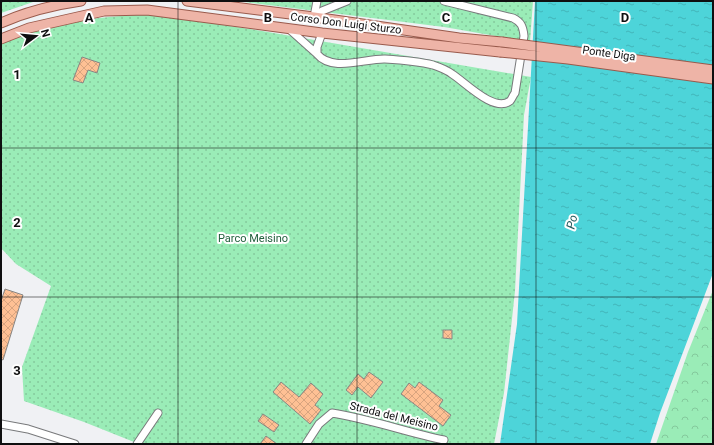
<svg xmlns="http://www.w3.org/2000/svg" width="714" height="445" font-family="Roboto,sans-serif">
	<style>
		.forest { fill: url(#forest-crowns) }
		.park { fill: url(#park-dots) }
		.water { fill: url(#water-ripples) }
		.building { fill: url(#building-cross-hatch); stroke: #888684 }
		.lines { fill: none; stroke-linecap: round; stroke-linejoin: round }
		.minor-casing { stroke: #78797b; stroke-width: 9 }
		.major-casing { stroke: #995a4c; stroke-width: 11 }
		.minor { stroke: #fff; stroke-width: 7 }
		.major { stroke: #eeb4a7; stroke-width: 9 }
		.major-bridge-casing { stroke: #995a4c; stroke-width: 11; stroke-linecap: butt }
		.major-bridge { stroke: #eeb4a7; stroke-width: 9 }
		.grid { fill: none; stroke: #0f0f10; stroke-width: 1; stroke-opacity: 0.55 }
		.labels { text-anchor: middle; stroke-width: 4; stroke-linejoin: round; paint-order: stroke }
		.street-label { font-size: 11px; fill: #0f0f10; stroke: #fff }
		.park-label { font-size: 11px; fill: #23613e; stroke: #fff }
		.water-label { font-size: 12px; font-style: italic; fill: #1f5859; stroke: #fff }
		.grid-label { font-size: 13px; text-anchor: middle; font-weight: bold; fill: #0f0f10; stroke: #fff; stroke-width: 4; stroke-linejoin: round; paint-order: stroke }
	</style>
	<defs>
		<pattern id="forest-crowns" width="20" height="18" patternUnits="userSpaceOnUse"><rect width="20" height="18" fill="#9aecb7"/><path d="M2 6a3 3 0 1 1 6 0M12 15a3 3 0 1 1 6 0" fill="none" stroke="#84c99c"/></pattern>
		<pattern id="park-dots" width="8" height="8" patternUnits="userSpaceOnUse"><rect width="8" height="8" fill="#9aecb7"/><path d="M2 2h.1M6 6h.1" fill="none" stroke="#84c99c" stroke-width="1.8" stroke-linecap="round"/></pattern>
		<pattern id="water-ripples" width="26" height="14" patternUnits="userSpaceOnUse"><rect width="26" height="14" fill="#4dd4d9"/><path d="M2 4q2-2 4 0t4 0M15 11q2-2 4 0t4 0" fill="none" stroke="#42b5b9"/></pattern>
		<pattern id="building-cross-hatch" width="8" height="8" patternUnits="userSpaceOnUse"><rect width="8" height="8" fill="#fec094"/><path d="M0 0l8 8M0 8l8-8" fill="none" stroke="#d8a47f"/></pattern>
	</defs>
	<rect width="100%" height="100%" fill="#f0f1f4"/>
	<path class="forest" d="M713,290V444H656L688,352Z"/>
	<path class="park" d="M1,1H36L1,13Z
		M237,1H533L530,42L444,27Z
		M150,14L262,31L531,77L524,115L515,291L504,393L494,444H139L84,422L24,401L22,367L51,286L16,264L1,248V44C47,21 99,17 150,14Z"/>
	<path class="water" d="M535,1H713L712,155L713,160V273L660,413L650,444H500L517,324Z"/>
	<path class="building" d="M82,57L100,63L97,73L88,70L83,83L73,80Z
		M5,289L23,295L3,360L1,359V301Z
		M443,330H452V339L443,338Z
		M369,372L383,382L371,398L358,387L352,395L346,390L358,374L364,379Z
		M281,382L299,397L311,383L323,394L315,405L321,410L310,424L273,392Z
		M419,382L443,400L439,406L451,415L443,426L401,394L409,383L415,388Z
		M263,414L279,425L274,432L258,421Z
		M266,436L277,444H260Z"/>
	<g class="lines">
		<defs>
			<path id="minor" d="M314,17L322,11L347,1
				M314,17L317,1
				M289,29L317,54V47L322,33
				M317,54C332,72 363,59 384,59C400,60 417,61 433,65C439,67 447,70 452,74C465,82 494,113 510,101C512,99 513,95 515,93L524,36C523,26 521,22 513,18L444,1
				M1,424L28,429L75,444
				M137,444L158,413
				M306,444L319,424L332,413C370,419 406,432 444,440"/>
			<path id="major" d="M187,1L314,17L459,38L502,42
				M1,23C28,11 52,5 81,1
				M1,39L29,28L104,11L147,10L322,33L500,52"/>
		</defs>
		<use href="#minor" class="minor-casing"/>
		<use href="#major" class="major-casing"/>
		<use href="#minor" class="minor"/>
		<use href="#major" class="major"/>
		<defs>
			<path id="major-bridge" d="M502,42L713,70
				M500,52L568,59L713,79"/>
		</defs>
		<use href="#major-bridge" class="major-bridge-casing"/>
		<use href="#major-bridge" class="major-bridge"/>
	</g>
	<path class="grid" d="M178,1V444M357,1V444M536,1V444M1,148H713M1,297H713"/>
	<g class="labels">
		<g class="street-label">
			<text transform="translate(346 23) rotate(7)" y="4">Corso Don Luigi Sturzo</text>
			<text transform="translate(609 53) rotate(8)" y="4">Ponte Diga</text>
			<text transform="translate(394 416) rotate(14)" y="4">Strada del Meisino</text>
		</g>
		<g class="park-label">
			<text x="253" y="242">Parco Meisino</text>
		</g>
		<g class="water-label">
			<text transform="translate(572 222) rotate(-77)" y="4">Po</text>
		</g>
	</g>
	<g class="grid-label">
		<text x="89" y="22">A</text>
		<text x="268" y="22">B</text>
		<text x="446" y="22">C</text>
		<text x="625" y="22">D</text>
		<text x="17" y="79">1</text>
		<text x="17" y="227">2</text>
		<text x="17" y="375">3</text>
	</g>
	<rect width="714" height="445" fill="none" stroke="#0f0f10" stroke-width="4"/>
	<g transform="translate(36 36) rotate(74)" stroke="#ffffff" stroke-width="3" paint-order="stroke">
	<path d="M0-3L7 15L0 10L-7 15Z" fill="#0f0f10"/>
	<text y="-6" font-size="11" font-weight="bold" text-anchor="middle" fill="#0f0f10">N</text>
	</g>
</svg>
